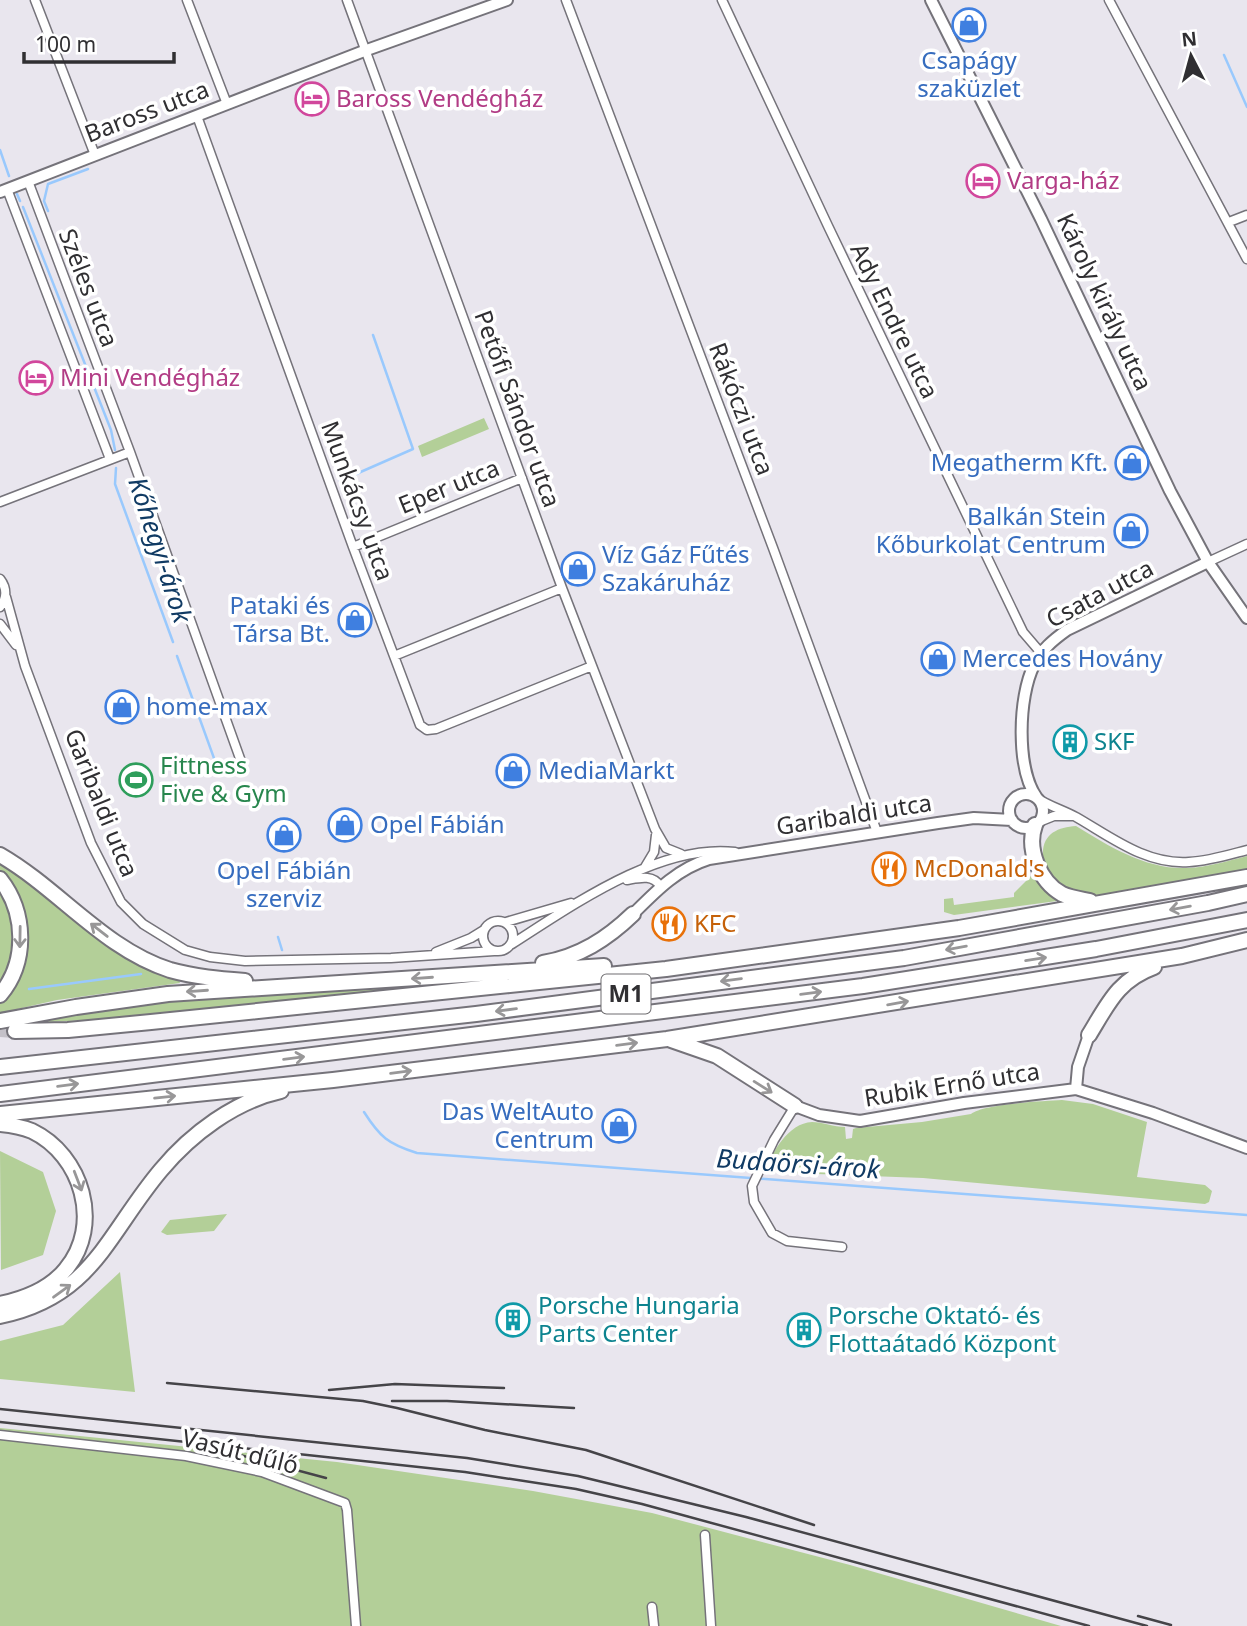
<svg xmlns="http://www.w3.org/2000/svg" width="1247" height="1626" font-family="'Noto Sans',sans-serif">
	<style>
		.green { fill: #b3cf98 }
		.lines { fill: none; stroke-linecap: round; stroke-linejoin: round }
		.stream { stroke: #99c9fd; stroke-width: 2.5 }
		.highway-tunnel { stroke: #c4c1c8; stroke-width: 14; stroke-dasharray: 14 7; stroke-linecap: butt }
		.street-casing { stroke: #75737a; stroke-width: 11 }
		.secondary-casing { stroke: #75737a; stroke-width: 14 }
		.highway-casing { stroke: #75737a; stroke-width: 18 }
		.street { stroke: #fff; stroke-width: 8 }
		.secondary { stroke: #fff; stroke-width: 10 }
		.highway { stroke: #fff; stroke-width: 14 }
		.rail { stroke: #454448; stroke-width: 2.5 }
		.oneway { stroke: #989798 }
		.labels { text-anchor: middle; stroke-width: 7; stroke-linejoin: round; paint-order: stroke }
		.shield { fill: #fff; stroke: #6e6d70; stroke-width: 2 }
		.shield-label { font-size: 23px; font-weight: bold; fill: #302f32 }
		.shop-label { font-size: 24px; fill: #366cbe; stroke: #fff; text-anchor: start }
		.hotel-label { font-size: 24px; fill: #b23c85; stroke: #fff; text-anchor: start }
		.street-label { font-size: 24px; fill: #302f32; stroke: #fff }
		.culture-label { font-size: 24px; fill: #0d838f; stroke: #fff; text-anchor: start }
		.leisure-label { font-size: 24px; fill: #27864d; stroke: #fff; text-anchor: start }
		.food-label { font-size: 24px; fill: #c56008; stroke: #fff; text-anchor: start }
		.water-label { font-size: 26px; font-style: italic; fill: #113b64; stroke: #fff }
	</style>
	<rect width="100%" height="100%" fill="#e9e6ee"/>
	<path class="green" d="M484,418L489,429L422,457L418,446Z
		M1076,826C1110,847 1147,870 1188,868C1208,867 1228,861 1247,856V871L1089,897L1074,894L1055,884L1039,856L1043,855C1042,834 1058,827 1076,826Z
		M0,860L145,966L179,980L180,983L57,1000L0,1013V1003L19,979L24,966L27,942L21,905L0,872Z
		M1033,874L1058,898L1057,901L954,915L944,912V899L953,898L954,905L1014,897V893Z
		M0,893C18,922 17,956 0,986Z
		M513,977L350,996L87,1020L31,1023V1017L129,1002Z
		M1062,1100L1093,1104L1147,1122L1137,1177L1205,1185L1212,1191L1209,1202L1205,1204L923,1178L764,1172C772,1153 788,1123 812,1122C822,1122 834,1127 845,1127L846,1139L852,1138L853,1129L856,1128L922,1122L971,1114C983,1104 1043,1101 1062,1100Z
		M0,1151L43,1172L56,1211L43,1255L1,1270Z
		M227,1214L214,1231L167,1235L161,1232L170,1220Z
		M120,1272L135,1392L0,1379V1341L63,1325Z
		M0,1428L337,1462L533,1491L652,1513L850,1565L1061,1626H0Z"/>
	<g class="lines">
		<path class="stream" d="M1224,55L1247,107
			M0,150L9,176
			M17,194L20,201
			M23,207L111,430L115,450
			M48,211L44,201L48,184L88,169
			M116,468L115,484L173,642
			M340,481L413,449L373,335
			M177,656L219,772
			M278,937L282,950
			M29,989L141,974
			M364,1112C380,1137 388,1144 417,1153L1247,1215"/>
		<path class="highway-tunnel" d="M0,1030L15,1031"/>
		<defs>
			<path id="street" d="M35,0L95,155
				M187,0L227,104
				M347,0L562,588L655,829L666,848L681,854
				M566,0L773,548L877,832
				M722,0L828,226L1023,632L1041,653
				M1109,0L1247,259
				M197,116L353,547L420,725L427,730L436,729L592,666
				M28,181L130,452L242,764
				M7,189L110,459
				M1229,222L1247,215
				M0,502L130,452
				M353,547L522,478
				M1208,562L1247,544
				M0,579C7,588 7,598 0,607
				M6,597L25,666L91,843L121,902L143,924L185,950L210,957L245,961L391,958L494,951
				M0,624L16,645
				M394,656L562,588
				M1037,798C1049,806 1063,810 1076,817C1111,837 1146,865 1189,862C1209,861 1228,855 1247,850
				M1039,822L1054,816H1071
				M645,867L654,852L656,835
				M627,880C639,878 653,874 660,886
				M483 936a15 15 0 1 1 30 0a15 15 0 1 1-30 0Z
				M506,922L571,903
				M512,944C573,905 660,843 735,852
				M436,952L471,938L484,930
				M795,1106L774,1140L752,1186L754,1202L772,1233L787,1241L842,1247
				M0,1435L186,1456L262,1472L345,1503L347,1510L356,1626
				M705,1535L711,1626
				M652,1607L654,1626"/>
			<path id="secondary" d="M931,0L1041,219L1170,491L1208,562L1247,618
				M0,192L364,51L507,0
				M1009 811a17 17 0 1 1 34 0a17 17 0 1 1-34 0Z
				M1037,798C1016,769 1018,697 1034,665C1041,650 1053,640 1067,630L1208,562
				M633,914C656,891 677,869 709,859L938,823L974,818L1012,820
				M1076,1089L1078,1067L1089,1035
				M795,1106L819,1115L860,1121L964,1103L1076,1089L1153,1113L1247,1148"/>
			<path id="highway" d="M1035,825C1026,849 1040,882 1062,894C1071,898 1080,899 1090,901
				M0,855C59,889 104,949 170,970C195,977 220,979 245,981
				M0,879C26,912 28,962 0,995
				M543,963C579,957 607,939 633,914
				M0,1021L76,1007L168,994L604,966
				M15,1031L68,1030L151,1022L666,969L959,928L1247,877
				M1089,1035C1108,1004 1118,980 1154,967
				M671,1040L717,1056L795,1106
				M0,1067L476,1014L904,958L1208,903L1247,894
				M0,1094L863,986L1096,949L1247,920
				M0,1114L333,1080L667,1039L1182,956L1247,940
				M0,1124C10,1125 22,1127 32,1131C82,1155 103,1225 66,1269C50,1289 24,1299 0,1304
				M0,1316C93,1297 107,1234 161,1170C191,1134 235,1101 281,1091"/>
		</defs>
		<use href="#street" class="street-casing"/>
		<use href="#secondary" class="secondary-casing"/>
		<use href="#highway" class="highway-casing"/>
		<use href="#street" class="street"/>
		<use href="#secondary" class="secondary"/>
		<use href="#highway" class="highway"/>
		<path class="rail" d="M167,1383L363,1401L397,1408L485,1430L586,1450L814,1525
			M329,1390L395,1384L504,1388
			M392,1401H447L574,1408
			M0,1409L467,1458L578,1476L746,1517L1147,1626
			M0,1422L465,1472L576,1489L642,1504L1089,1626
			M240,1455L326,1478
			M1138,1616L1171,1625"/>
	</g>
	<defs><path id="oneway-shaft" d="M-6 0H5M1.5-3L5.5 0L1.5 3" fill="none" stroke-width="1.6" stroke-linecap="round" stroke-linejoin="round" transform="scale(1.75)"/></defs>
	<g class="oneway">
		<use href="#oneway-shaft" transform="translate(1180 908) rotate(170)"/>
		<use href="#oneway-shaft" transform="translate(99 930) rotate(-142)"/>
		<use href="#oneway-shaft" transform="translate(20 937) rotate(91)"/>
		<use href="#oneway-shaft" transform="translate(956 948) rotate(170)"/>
		<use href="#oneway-shaft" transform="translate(1036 959) rotate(-9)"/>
		<use href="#oneway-shaft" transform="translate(422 978) rotate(176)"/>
		<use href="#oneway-shaft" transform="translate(731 980) rotate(173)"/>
		<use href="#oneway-shaft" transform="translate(197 991) rotate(176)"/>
		<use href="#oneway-shaft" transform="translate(811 993) rotate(-7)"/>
		<use href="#oneway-shaft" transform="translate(898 1003) rotate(-10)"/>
		<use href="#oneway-shaft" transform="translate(506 1010) rotate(173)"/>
		<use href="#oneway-shaft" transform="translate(627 1044) rotate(-7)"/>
		<use href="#oneway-shaft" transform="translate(294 1058) rotate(-7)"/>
		<use href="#oneway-shaft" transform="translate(401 1072) rotate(-7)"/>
		<use href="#oneway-shaft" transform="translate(68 1085) rotate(-7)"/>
		<use href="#oneway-shaft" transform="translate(763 1087) rotate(32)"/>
		<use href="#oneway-shaft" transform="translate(165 1097) rotate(-6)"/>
		<use href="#oneway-shaft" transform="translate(78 1181) rotate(69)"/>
		<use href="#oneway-shaft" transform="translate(62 1291) rotate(-36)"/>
	</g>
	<defs>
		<symbol id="shop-ring" viewBox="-11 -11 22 22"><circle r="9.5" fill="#fff" stroke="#3f7fe0" stroke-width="1.5"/><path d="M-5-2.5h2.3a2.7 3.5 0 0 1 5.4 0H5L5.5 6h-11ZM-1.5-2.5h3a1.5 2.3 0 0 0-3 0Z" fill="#3f7fe0"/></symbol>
		<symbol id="hotel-ring" viewBox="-11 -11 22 22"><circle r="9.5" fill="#fff" stroke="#d1479c" stroke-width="1.5"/><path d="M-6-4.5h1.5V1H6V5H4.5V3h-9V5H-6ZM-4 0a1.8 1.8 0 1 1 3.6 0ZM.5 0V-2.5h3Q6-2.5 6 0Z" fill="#d1479c"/></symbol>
		<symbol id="building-ring" viewBox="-11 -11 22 22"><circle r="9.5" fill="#fff" stroke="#0f9aa8" stroke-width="1.5"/><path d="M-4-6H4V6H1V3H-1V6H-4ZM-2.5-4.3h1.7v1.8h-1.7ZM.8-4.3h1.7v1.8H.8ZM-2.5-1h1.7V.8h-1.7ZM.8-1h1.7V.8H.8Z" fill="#0f9aa8"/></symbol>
		<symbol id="stadium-ring" viewBox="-11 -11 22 22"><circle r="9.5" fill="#fff" stroke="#2e9e5b" stroke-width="1.5"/><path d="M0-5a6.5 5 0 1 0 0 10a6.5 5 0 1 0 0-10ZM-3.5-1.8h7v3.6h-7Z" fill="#2e9e5b"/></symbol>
		<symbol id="restaurant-ring" viewBox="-11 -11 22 22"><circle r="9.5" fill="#fff" stroke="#e8710a" stroke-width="1.5"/><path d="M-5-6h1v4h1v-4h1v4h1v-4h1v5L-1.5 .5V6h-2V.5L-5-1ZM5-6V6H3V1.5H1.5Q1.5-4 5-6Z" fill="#e8710a"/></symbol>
	</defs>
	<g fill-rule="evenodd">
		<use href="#shop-ring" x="950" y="6" width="38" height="38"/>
		<use href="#hotel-ring" x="293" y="80" width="38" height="38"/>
		<use href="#hotel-ring" x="964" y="162" width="38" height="38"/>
		<use href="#hotel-ring" x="17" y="359" width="38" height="38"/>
		<use href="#shop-ring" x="1113" y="444" width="38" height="38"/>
		<use href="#shop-ring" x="1112" y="512" width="38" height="38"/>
		<use href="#shop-ring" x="559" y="550" width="38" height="38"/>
		<use href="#shop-ring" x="336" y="601" width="38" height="38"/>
		<use href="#shop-ring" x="919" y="640" width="38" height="38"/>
		<use href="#shop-ring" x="103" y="688" width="38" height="38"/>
		<use href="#building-ring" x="1051" y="723" width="38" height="38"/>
		<use href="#shop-ring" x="494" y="752" width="38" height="38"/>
		<use href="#stadium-ring" x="117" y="761" width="38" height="38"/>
		<use href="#shop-ring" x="326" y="806" width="38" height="38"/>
		<use href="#shop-ring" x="265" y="816" width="38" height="38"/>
		<use href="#restaurant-ring" x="870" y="850" width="38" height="38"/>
		<use href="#restaurant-ring" x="650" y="905" width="38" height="38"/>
		<use href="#shop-ring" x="600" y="1107" width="38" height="38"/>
		<use href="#building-ring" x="494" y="1301" width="38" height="38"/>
		<use href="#building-ring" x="785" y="1311" width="38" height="38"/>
	</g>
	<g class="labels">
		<rect class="shield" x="601.5" y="974.5" width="49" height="39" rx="5"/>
		<g class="shield-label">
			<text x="626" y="1002">M1</text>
		</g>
		<g class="shop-label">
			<text x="969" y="69" text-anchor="middle">Csapágy<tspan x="969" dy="28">szaküzlet</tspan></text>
			<text x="1108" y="471" text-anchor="end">Megatherm Kft.</text>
			<text x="1106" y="525" text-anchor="end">Balkán Stein<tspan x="1106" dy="28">Kőburkolat Centrum</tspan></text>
			<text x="602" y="563">Víz Gáz Fűtés<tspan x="602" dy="28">Szakáruház</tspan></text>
			<text x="330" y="614" text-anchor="end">Pataki és<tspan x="330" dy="28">Társa Bt.</tspan></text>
			<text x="962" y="667">Mercedes Hovány</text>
			<text x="146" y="715">home-max</text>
			<text x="538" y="779">MediaMarkt</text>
			<text x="370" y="833">Opel Fábián</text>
			<text x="284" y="879" text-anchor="middle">Opel Fábián<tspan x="284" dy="28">szerviz</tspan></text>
			<text x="594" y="1120" text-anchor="end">Das WeltAuto<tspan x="594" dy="28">Centrum</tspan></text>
		</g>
		<g class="hotel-label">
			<text x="336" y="107">Baross Vendégház</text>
			<text x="1007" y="189">Varga-ház</text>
			<text x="60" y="386">Mini Vendégház</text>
		</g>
		<g class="street-label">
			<text transform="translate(147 112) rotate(-21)" y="8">Baross utca</text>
			<text transform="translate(88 288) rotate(69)" y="8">Széles utca</text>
			<text transform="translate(1104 302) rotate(65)" y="8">Károly király utca</text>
			<text transform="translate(894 321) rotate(64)" y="8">Ady Endre utca</text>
			<text transform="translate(517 409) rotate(70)" y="8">Petőfi Sándor utca</text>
			<text transform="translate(741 409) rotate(69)" y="8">Rákóczi utca</text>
			<text transform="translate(449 487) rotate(-22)" y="8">Eper utca</text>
			<text transform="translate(357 501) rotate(70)" y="8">Munkácsy utca</text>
			<text transform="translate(1100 594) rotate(-28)" y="8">Csata utca</text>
			<text transform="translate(101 803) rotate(68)" y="8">Garibaldi utca</text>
			<text transform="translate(854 815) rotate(-9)" y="8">Garibaldi utca</text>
			<text transform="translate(952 1085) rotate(-9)" y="8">Rubik Ernő utca</text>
			<text transform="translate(240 1452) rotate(14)" y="8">Vasút dűlő</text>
		</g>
		<g class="culture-label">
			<text x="1094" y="750">SKF</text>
			<text x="538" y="1314">Porsche Hungaria<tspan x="538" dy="28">Parts Center</tspan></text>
			<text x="828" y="1324">Porsche Oktató- és<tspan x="828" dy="28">Flottaátadó Központ</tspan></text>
		</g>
		<g class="leisure-label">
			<text x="160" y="774">Fittness<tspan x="160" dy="28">Five &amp; Gym</tspan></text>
		</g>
		<g class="food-label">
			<text x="914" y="877">McDonald's</text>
			<text x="694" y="932">KFC</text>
		</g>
		<g class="water-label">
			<text transform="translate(160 550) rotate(72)" y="9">Kőhegyi-árok</text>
			<text transform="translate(798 1164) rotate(4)" y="9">Budaörsi-árok</text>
		</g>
	</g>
	<g transform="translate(1191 56) rotate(354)" stroke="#ffffff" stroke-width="5" paint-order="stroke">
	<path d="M0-5L12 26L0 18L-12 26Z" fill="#302f32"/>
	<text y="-10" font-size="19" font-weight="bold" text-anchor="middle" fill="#302f32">N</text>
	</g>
	<path d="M24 52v10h150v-10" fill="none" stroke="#302f32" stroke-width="3.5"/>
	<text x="35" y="52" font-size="21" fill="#302f32" stroke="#ffffff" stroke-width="5" paint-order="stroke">100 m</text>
</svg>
